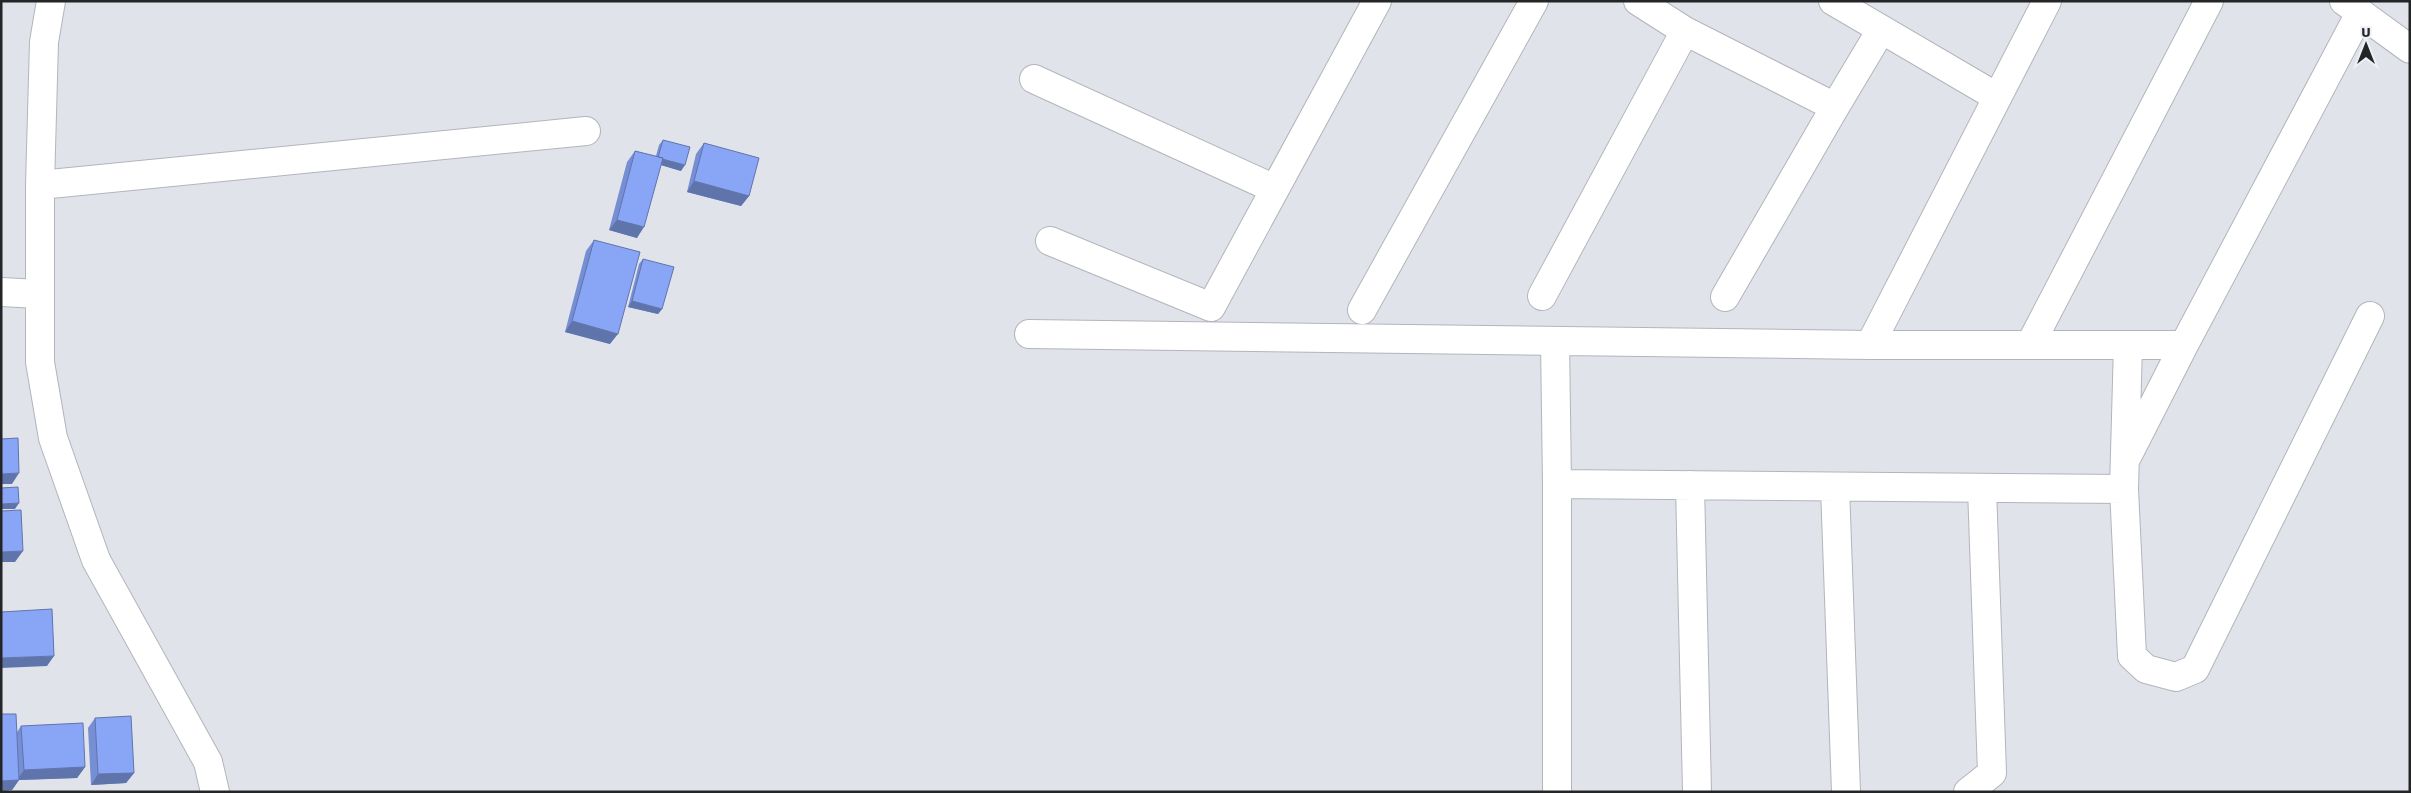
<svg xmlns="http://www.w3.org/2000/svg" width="2411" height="793" font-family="Signika,sans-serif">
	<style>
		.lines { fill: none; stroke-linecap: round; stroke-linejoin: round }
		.minor-casing { stroke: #b2b5bb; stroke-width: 30 }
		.minor { stroke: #fff; stroke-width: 28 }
		.wall { fill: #768ed3 }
		.shaded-wall { fill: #6074ac }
		.building { fill: #89a5f5; stroke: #6074ac }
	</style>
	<rect width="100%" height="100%" fill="#e0e3ea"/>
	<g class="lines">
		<defs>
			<path id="minor" d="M51,1L44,42L40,185V362L53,438L96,560L208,762L215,792
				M1638,1L1685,31
				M1833,1L1997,97
				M2344,1L2410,49
				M1034,79L1275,189
				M40,185L586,131
				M1050,241L1211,307L1377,1
				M1,292L39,294
				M1542,296L1685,31L1835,107L1881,30
				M1725,297L1835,107
				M1362,310L1534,1
				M1029,334L1870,345H2184L2360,13
				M1555,341L1557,484
				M1870,345L2047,1
				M2030,345L2209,1
				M2128,345L2124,489L2132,656L2146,669L2176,677L2195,669L2370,316
				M2128,455L2184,345
				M1690,485L1697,792
				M1835,487L1846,792
				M1557,792V484L2124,489
				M1968,792L1992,773L1982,488"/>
		</defs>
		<use href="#minor" class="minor-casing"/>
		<use href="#minor" class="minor"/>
	</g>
	<path class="wall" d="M663,140L681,171L661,165L637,238L609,230L627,162L635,151L656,156L659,145Z
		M704,143L749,196L741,206L687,192L696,154Z
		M594,240L610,344L565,332L586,251Z
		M643,259L662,309L658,314L628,307L639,264Z
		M1,714L17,732L21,726L85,767L77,778L19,780L12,790L1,791Z
		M95,718L134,773L126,783L91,785L88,728Z"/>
	<path class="shaded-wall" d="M658,158L685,165L681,171L654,163Z
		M694,181L749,196L741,206L687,192Z
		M617,220L644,227L637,238L609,230Z
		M632,301L662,309L658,314L628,307Z
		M572,321L618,334L610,344L565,332Z
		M19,473L12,484H1V474Z
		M19,503L15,509H1V504Z
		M23,551L15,562H1V552Z
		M54,656L47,666L1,668V658Z
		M85,767L77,778L19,780L12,790L1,791V781L17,780L24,770Z
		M134,773L126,783L91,785L98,774Z"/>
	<path class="building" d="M663,140L690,147L685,165L662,159L663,158L658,157Z
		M704,143L759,158L749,196L694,181Z
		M635,151L663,158L644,227L617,220Z
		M594,240L640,252L618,334L572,321Z
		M643,259L674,267L662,309L632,301Z
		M18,438L19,473L1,474V439Z
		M18,487L19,503L1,504V488Z
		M21,510L23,551L1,552V511Z
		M52,609L54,656L1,658V612Z
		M1,714H16L19,780L1,781Z
		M131,716L134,773L98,774L95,718Z
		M83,723L85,767L24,770L21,726Z"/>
	<rect width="2411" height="793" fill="none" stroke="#242527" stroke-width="5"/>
	<g transform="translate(2366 45)" stroke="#eef0f7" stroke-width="4" paint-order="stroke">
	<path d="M0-4L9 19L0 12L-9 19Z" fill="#242527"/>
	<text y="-8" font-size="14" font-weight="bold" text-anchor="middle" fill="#242527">U</text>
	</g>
</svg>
